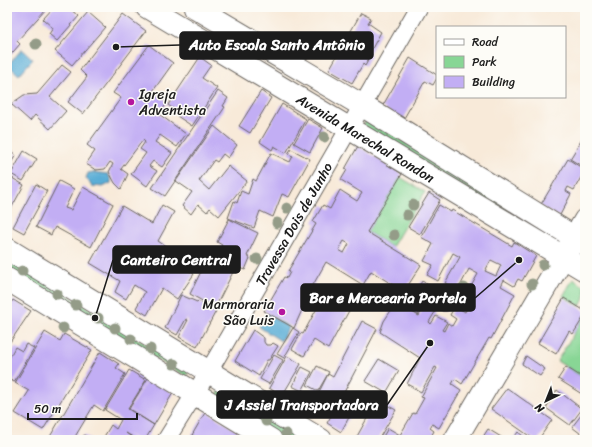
<svg xmlns="http://www.w3.org/2000/svg" width="592" height="447" font-family="Sriracha,sans-serif">
	<style>
		.green { fill: #88d695; stroke: #527958 }
		.water { fill: #5aadd6; stroke: #3b6479 }
		.building { fill: #c2aef4; fill-rule: evenodd }
		.lines { fill: none; stroke-linecap: round; stroke-linejoin: round }
		.minor-casing { stroke: #69645e; stroke-width: 19 }
		.tertiary-casing { stroke: #69645e; stroke-width: 24 }
		.minor { stroke: #fff; stroke-width: 17 }
		.tertiary { stroke: #fff; stroke-width: 22 }
		.tree { fill: #949c88 }
		.poi-dot { fill: #b5179e; stroke: #fdfcf7; stroke-width: 1.5 }
		.labels { text-anchor: middle; stroke-width: 3; stroke-linejoin: round; paint-order: stroke }
		.poi-label { font-size: 14px; fill: #1c1c1c; stroke: #fdfcf7; text-anchor: start }
		.street-label { font-size: 14px; fill: #1c1c1c; stroke: #fdfcf7 }
		.leader { fill: none; stroke: #1c1c1c; stroke-width: 1.5 }
		.callout-dot { fill: #1c1c1c; stroke: #fdfcf7; stroke-width: 1.5 }
		.callout { fill: #1c1c1c; stroke: #1c1c1c; stroke-width: 1.5 }
		.callout-label { font-size: 15px; text-anchor: middle; font-weight: bold; fill: #fff }
	</style>
	<rect width="100%" height="100%" fill="#fdfcf7"/>
	<filter id="ink" filterUnits="userSpaceOnUse"><feTurbulence type="fractalNoise" baseFrequency=".025" numOctaves="2"/><feDisplacementMap in="SourceGraphic" scale="8" xChannelSelector="R" yChannelSelector="G"/><feConvolveMatrix kernelMatrix="1 2 1 2 8 2 1 2 1" color-interpolation-filters="sRGB"/></filter>
	<filter id="wash" filterUnits="userSpaceOnUse"><feTurbulence type="fractalNoise" baseFrequency=".012" numOctaves="4" result="noise"/><feDisplacementMap in="SourceGraphic" scale="16" xChannelSelector="R" yChannelSelector="G"/><feGaussianBlur stdDeviation="0.9" result="paint"/><feColorMatrix in="noise" values="0 0 0 0 0 0 0 0 0 0 0 0 0 0 0 0 0 1.4 0 .05"/><feComposite in="paint" operator="in"/></filter>
	<g filter="url(#wash)">
		<rect width="100%" height="100%" fill="#f8ead9"/>
		<path class="green" d="M367,119L554,232L549,241L363,126Z
			M400,177L425,192L392,247L367,232Z
			M7,257L189,371L186,376L7,272Z
			M573,279L585,287V297L580,306L563,296Z
			M585,315V379L557,361Z
			M220,390L309,440H282L220,400L217,395Z"/>
		<path class="water" d="M22,49L33,59L19,75L8,65Z
			M93,172L108,174L111,180V183L103,187L92,186L86,178L88,173Z
			M267,314L289,327L281,341L259,327Z"/>
		<g id="blocks">
			<path class="building" d="M7,7H48L17,41L20,44L7,59Z
				M54,7H69L79,16L57,41L49,34L53,28L43,19Z
				M88,12L105,27L72,65L55,51Z
				M361,13L371,18L368,23L381,32L369,54L371,55L365,66L363,64L352,83L329,70Z
				M123,14L146,31L83,114L68,102L87,77L80,70Z
				M149,45L173,63L153,91L168,102L159,114L186,134L177,147L160,135L155,142L172,153L162,167L153,161L149,166L157,171L147,186L131,174L146,153L140,149L145,142L143,140L121,169L128,174L121,189L115,183L109,172L113,164L110,162L105,169L96,170L86,164L95,151L87,145L121,98L113,93Z
				M200,57L211,65L202,78L217,88L192,126L177,116L179,113L168,105Z
				M410,58L437,75V78L433,85L425,81L403,120L382,107Z
				M62,65L71,72L50,97L66,111L50,129L35,115L30,121L11,104L24,95L37,94Z
				M218,91L228,98L223,106L225,107L165,196L152,188Z
				M261,91L271,98L250,133L239,126Z
				M282,104L306,119L286,153L274,146L272,150L260,142Z
				M308,119L323,128L310,152L294,143Z
				M214,126L237,145L228,158L223,154L217,162L214,160L199,181L209,190L228,166L247,181L219,216L210,208L207,212L198,204L191,214L182,206L192,192L176,181Z
				M584,136L585,137V168L570,159Z
				M358,146L402,174L367,232L421,265L404,292L371,271L363,285L326,262L313,285L351,307L328,349L314,340L304,356L292,349L301,333L303,334L322,299L310,292L294,328L264,311L284,277L287,278L290,272L288,271L316,224L313,222L323,205L330,209L340,190L357,201L362,193L341,180L347,170L345,169ZM344,241L349,244L344,253L339,250Z
				M7,148L16,155L7,169Z
				M291,149L310,159L289,197L282,194L273,217L260,211L254,228L228,218L234,201L237,203L241,191L248,194L253,179L256,181L271,153L290,162L293,156L288,154Z
				M24,151L37,159L23,181L11,174Z
				M568,159L585,170L574,190L568,187L566,191L571,194L559,217L540,206Z
				M7,175L24,185L7,216Z
				M59,181L74,189L65,208L71,210L83,187L113,204L91,247L55,227L51,235L36,227Z
				M36,184L47,191L24,233L13,227Z
				M429,193L440,200L420,234L408,227Z
				M162,205L174,212L158,241L186,260L182,266L194,274L177,299L162,288L147,315L136,308L145,292L134,285L126,299L115,292L120,281L90,263L122,206L152,224ZM138,249L149,256L145,264L134,257Z
				M439,205L451,212L452,210L512,246L514,242L536,256L522,281L518,279L514,286L504,280L501,286L515,294L491,339L489,338L462,384L455,379L452,384L461,390L439,428L432,424L430,428L434,431L429,440H381L388,428L400,435L413,413L415,414L424,398L421,397L437,368L435,367L421,392L407,384L420,358L380,332L384,321L396,303L419,316L424,306L435,312L429,322L431,324L436,316L447,322L442,330L444,331L448,323L452,326L456,319L450,315L455,306L465,312L470,302L464,299L478,274L469,269L458,290L445,283L460,257L453,253L438,281L427,275L433,265L424,261L433,244L421,237ZM491,260L501,265L496,276L485,271Z
				M229,219L258,233L247,256L250,258L245,270L236,266L215,308L190,294L210,253L217,256L222,245L217,242Z
				M422,281L451,298L453,303L451,308L447,311H442L438,307L437,300L433,297L430,302L415,293Z
				M413,294L425,301L418,315L406,308Z
				M181,295L197,302L198,301L216,311L197,347L179,337L188,320L186,319L177,335L165,328Z
				M564,298L585,311V315L573,334L569,331L556,354L538,343Z
				M13,300L31,311L10,342L7,340V309Z
				M362,321L377,329L340,400L354,408L341,432L327,423L331,416L312,406L328,374L333,377Z
				M293,328L299,332L284,358L277,354Z
				M253,330L264,338V342L266,345H271L273,343L278,346L269,360H267L259,376L235,361Z
				M45,332L60,341L64,334L92,350L43,430L15,413L29,391L15,383Z
				M26,344L34,348L14,382L7,378V362L15,347L22,351Z
				M100,352L119,364L116,368L125,374L103,411L94,405L73,440H48Z
				M274,355L283,360L269,384L260,379Z
				M287,356L301,364L282,396L269,388Z
				M526,356L545,369L540,376L522,364Z
				M379,359L399,371L386,393L365,381Z
				M317,366L329,372L318,391L307,385Z
				M302,367L312,372L302,391L292,386Z
				M566,367L585,379V396L558,379Z
				M129,370L146,380L128,409L154,425L145,440H138L126,433L133,438L132,440H102L111,425L116,429L121,420L105,410Z
				M148,378L173,393L154,425L129,409Z
				M507,388L552,420L538,440H535L491,409Z
				M557,390L582,409L570,425L546,408Z
				M381,402L396,410L378,440H355L370,413L373,415Z
				M585,410V437L572,427Z
				M206,411L251,440H200L192,435Z
				M488,429L506,440H481Z
				M518,432L528,440H512Z
				M84,435L93,440H81Z"/>
		</g>
	</g>
	<g filter="url(#ink)">
		<use href="#blocks" fill-opacity="0" stroke="#69645e" stroke-width="1"/>
		<g class="lines">
			<defs>
				<g id="minor">
					<path id="s1" d="M166,440L209,371L419,7"/>
				</g>
				<g id="tertiary">
					<path id="s2" d="M147,7L585,270"/>
					<path d="M195,7L363,106L585,244"/>
					<path d="M7,249L321,440"/>
					<path d="M7,279L271,440"/>
					<path d="M455,440L585,220"/>
				</g>
			</defs>
			<use href="#minor" class="minor-casing"/>
			<use href="#tertiary" class="tertiary-casing"/>
			<use href="#minor" class="minor"/>
			<use href="#tertiary" class="tertiary"/>
		</g>
		<g class="tree">
			<circle cx="36" cy="44" r="5.5"/>
			<circle cx="324" cy="137" r="5.5"/>
			<circle cx="413" cy="205" r="5.5"/>
			<circle cx="287" cy="208" r="5.5"/>
			<circle cx="407" cy="215" r="5.5"/>
			<circle cx="277" cy="223" r="5.5"/>
			<circle cx="394" cy="235" r="5.5"/>
			<circle cx="257" cy="259" r="5.5"/>
			<circle cx="543" cy="265" r="5.5"/>
			<circle cx="22" cy="271" r="5.5"/>
			<circle cx="532" cy="284" r="5.5"/>
			<circle cx="464" cy="288" r="5.5"/>
			<circle cx="57" cy="294" r="5.5"/>
			<circle cx="76" cy="305" r="5.5"/>
			<circle cx="98" cy="318" r="5.5"/>
			<circle cx="63" cy="328" r="5.5"/>
			<circle cx="115" cy="328" r="5.5"/>
			<circle cx="131" cy="339" r="5.5"/>
			<circle cx="150" cy="349" r="5.5"/>
			<circle cx="174" cy="364" r="5.5"/>
			<circle cx="266" cy="421" r="5.5"/>
			<circle cx="286" cy="434" r="5.5"/>
		</g>
	</g>
	<g class="poi-dot">
		<circle cx="131" cy="102" r="4"/>
		<circle cx="282" cy="312" r="4"/>
	</g>
	<g class="labels">
		<g class="poi-label">
			<text x="139" y="99">Igreja<tspan x="139" dy="16">Adventista</tspan></text>
			<text x="274" y="309" text-anchor="end">Marmoraria<tspan x="274" dy="16">São Luis</tspan></text>
		</g>
		<g class="street-label">
			<text dy="5" stroke="none"><textPath href="#s2" startOffset="255">Avenida Marechal Rondon</textPath></text>
			<text dy="5" stroke="none"><textPath href="#s1" startOffset="251">Travessa Dois de Junho</textPath></text>
		</g>
	</g>
	<path class="leader" d="M116 47L180 45M95 318L113 260M519 260L475 298M430 343L387 405"/>
	<g class="callout-dot">
		<circle cx="116" cy="47" r="4"/>
		<circle cx="95" cy="318" r="4"/>
		<circle cx="519" cy="260" r="4"/>
		<circle cx="430" cy="343" r="4"/>
	</g>
	<g class="callout">
		<rect x="180" y="32" width="193" height="27" rx="4"/>
		<rect x="113" y="246" width="127" height="27" rx="4"/>
		<rect x="301" y="284" width="174" height="27" rx="4"/>
		<rect x="217" y="391" width="170" height="27" rx="4"/>
	</g>
	<g class="callout-label">
		<text x="277" y="50">Auto Escola Santo Antônio</text>
		<text x="176" y="265">Canteiro Central</text>
		<text x="388" y="303">Bar e Mercearia Portela</text>
		<text x="302" y="410">J Assiel Transportadora</text>
	</g>
	<rect width="592" height="447" fill="none" stroke="#fdfcf7" stroke-width="24"/>
	<rect x="436" y="26" width="130" height="72" fill="#fdfcf7" stroke="#a3a29f"/>
	<rect x="444" y="39" width="20" height="6" fill="#ffffff" stroke="#a3a29f"/>
	<text x="472" y="46" font-size="12" fill="#1c1c1c">Road</text>
	<rect x="444" y="56" width="20" height="12" fill="#88d695" stroke="#a3a29f"/>
	<text x="472" y="66" font-size="12" fill="#1c1c1c">Park</text>
	<rect x="444" y="76" width="20" height="12" fill="#c2aef4" stroke="#a3a29f"/>
	<text x="472" y="86" font-size="12" fill="#1c1c1c">Building</text>
	<g transform="translate(546 401) rotate(223)" stroke="#fdfcf7" stroke-width="3" paint-order="stroke">
	<path d="M0-3L7 15L0 10L-7 15Z" fill="#1c1c1c"/>
	<text y="-6" font-size="11" font-weight="bold" text-anchor="middle" fill="#1c1c1c">N</text>
	</g>
	<path d="M28 413v6h109v-6" fill="none" stroke="#1c1c1c" stroke-width="2"/>
	<text x="34" y="413" font-size="12" fill="#1c1c1c" stroke="#fdfcf7" stroke-width="3" paint-order="stroke">50 m</text>
</svg>
